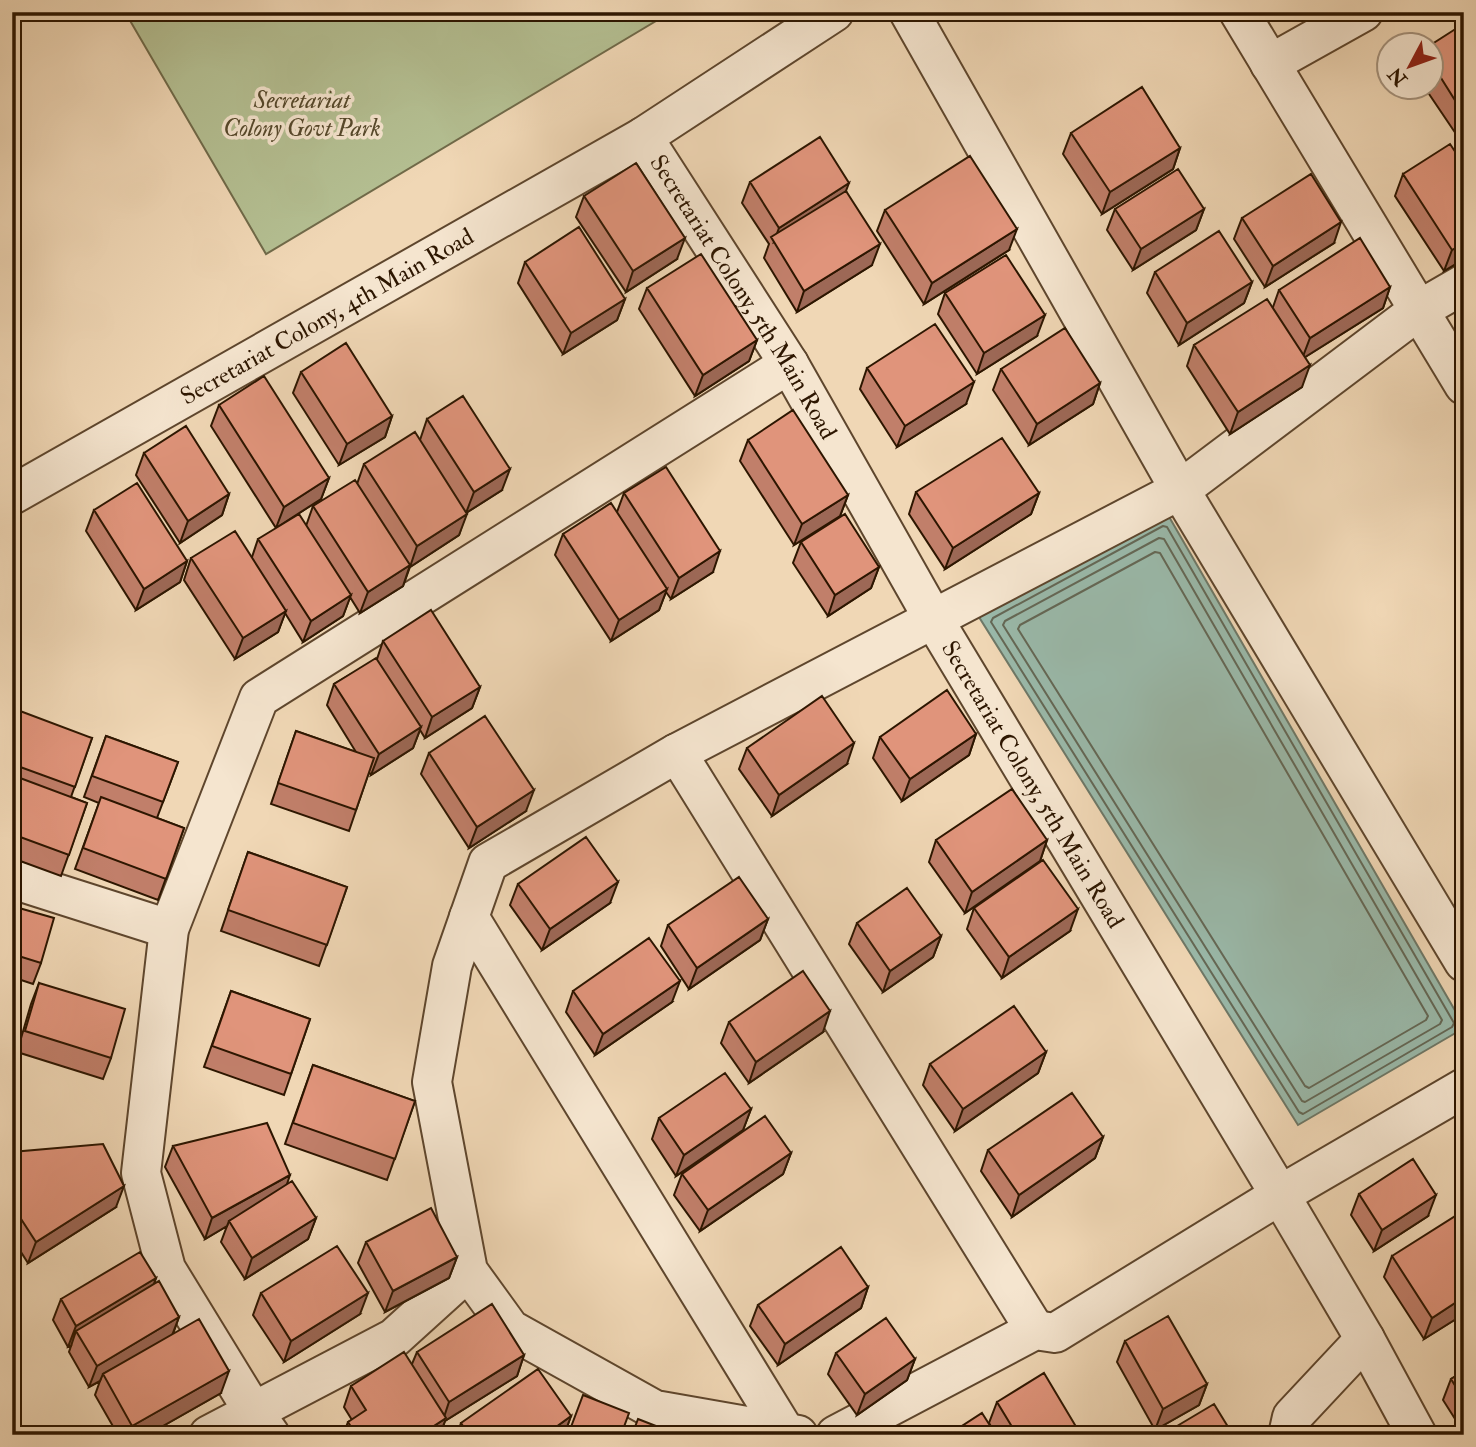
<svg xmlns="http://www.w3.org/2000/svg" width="1476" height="1447" font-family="'IM FELL Double Pica',serif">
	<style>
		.green { fill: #b4bf92; stroke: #706a49; stroke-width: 2 }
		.water { fill: #9abaab; stroke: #6e7867; stroke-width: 2 }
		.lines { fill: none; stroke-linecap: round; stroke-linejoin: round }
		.shore { stroke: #646856; stroke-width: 2 }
		.minor-casing { stroke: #5e462d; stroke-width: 42 }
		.minor { stroke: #f5e5cf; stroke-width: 38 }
		.wall { fill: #c17f6a; stroke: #2d1600; stroke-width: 2 }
		.shaded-wall { fill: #9d6856; stroke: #2d1600; stroke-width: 2 }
		.building { fill: #e0947b; stroke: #2d1600; stroke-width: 2 }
		.labels { text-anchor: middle; stroke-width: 7; stroke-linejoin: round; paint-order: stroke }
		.park-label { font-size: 24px; font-style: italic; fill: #56492c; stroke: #f5e5cf }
		.street-label { font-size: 24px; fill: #2d1600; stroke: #f5e5cf }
	</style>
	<rect width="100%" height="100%" fill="#f0d7b5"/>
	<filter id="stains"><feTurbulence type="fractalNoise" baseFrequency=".00286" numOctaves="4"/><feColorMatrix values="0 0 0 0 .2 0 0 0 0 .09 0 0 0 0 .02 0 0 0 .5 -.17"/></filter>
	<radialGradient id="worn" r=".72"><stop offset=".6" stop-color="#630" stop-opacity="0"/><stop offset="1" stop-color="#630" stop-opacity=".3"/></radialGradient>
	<path class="green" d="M125,12H671L266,254Z"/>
	<path class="water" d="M1168,515L1464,1026V1028L1298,1125L979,617Z"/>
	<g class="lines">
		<path class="shore" d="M1163,526L1167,527L1454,1023L1452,1027L1303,1114L1299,1112L991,622L993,618Z
			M1159,538L1164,539L1442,1020L1440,1024L1305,1102L1302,1101L1003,625L1005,621Z
			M1155,552L1160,553L1428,1016L1426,1020L1309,1088L1305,1086L1018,629L1020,625Z"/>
		<defs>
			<g id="minor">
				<path d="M909,12L1180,490L1464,962"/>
				<path d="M1239,12L1464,385"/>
				<path d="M1270,64L1363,12"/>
				<path id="s1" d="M643,137L789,364L934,620L1280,1195L1365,1339L1417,1435"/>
				<path id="s2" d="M12,495L643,137L834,12"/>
				<path d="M677,753L1035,1330"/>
				<path d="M12,879L169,929"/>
				<path d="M469,917L785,1432"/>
				<path d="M209,1435L394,1338L468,1271"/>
				<path d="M270,1435L253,1411L166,1269L141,1173L169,929L259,698L789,364"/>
				<path d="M798,1435L655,1410L510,1329L468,1271L432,1082L452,966L488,863L677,753L1180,490L1419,310L1464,284"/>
				<path d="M836,1435L1035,1330L1055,1333L1280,1195L1464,1088"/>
				<path d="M1288,1435L1292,1417L1365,1339"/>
			</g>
		</defs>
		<use href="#minor" class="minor-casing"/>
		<use href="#minor" class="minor"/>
	</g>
	<path class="wall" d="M1464,38V129L1456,134L1425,88H1431V46Z
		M1464,130V158L1457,148Z
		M1071,133L1180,148L1173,169L1102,214L1063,154Z
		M1403,174L1464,259L1444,271L1395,196Z
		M750,182L846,191L872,265L797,312L764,258L769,244L742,203Z
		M584,196L677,259L626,292L576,217Z
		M1115,209H1204L1196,230L1133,270L1107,230Z
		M885,210L1009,250L924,304L877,231Z
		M1242,218L1334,243L1265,287L1234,239Z
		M525,262L625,299L617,320L563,354L518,283Z
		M1155,272L1252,282L1244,303L1179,345L1147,293Z
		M1390,287L1383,308L1305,357L1302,387L1230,434L1187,366L1194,345L1273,307L1279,290Z
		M647,288L757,340L749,361L695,396L639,309Z
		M945,293L1037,336L977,374L938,314Z
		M867,368L966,404L897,447L860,389Z
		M1001,369L1100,383L1093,404L1029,445L993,390Z
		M301,372L392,416L385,437L339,465L293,393Z
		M219,405L329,478L321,499L276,528L211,426Z
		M427,419L502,490L466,513L459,535L410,567L403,586L360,613L350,597L343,616L303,642L285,613L278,632L235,659L184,580L191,558L252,557L258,539L306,526L313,506L357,484L364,464L420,440Z
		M748,440L848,495L840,516L794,545L740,461Z
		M144,453L229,494L222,515L180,543L136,475Z
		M916,492L1039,493L1031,514L945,569L909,514Z
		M624,493L713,572L671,599L666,592L659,610L611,641L555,555L563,534L617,512Z
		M94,510L187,561L180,582L136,610L86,531Z
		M801,542L879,567L871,588L828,616L793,563Z
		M383,641L480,687L472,708L425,738L420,730L413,748L371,775L369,772L349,831L271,804L296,731L356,752L327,705L334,684L377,659Z
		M12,731L92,738L71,797L87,803L61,876L12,858Z
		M976,734L969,755L902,801L873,758L880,737Z
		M106,736L178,762L157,818L184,828L158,900L75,869L99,803L84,797Z
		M747,748L847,764L772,816L739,769Z
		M429,753L526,811L469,848L421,774Z
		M936,840H1047L1040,861L965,913L929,862Z
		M248,852L347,887L319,966L221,931Z
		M518,884L610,903L542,950L510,905Z
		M12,906L41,963L33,984L12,977Z
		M974,908L1070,931L1002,978L967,929Z
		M768,919L760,940L689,989L661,946L668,925Z
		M857,923L941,936L933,957L883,992L849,944Z
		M39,983L111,1058L103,1079L17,1052L31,1004Z
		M231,991L310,1019L284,1095L204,1067Z
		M573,991L672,1002L595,1055L566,1012Z
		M729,1022L823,1032L749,1083L721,1043Z
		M1046,1052L1038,1073L955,1131L923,1085L930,1064Z
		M313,1065L415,1101L387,1180L285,1144Z
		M751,1109L743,1130L676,1176L652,1139L659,1118Z
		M1103,1137L1095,1158L1012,1217L981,1171L988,1150Z
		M173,1146L287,1185L316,1218L308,1239L245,1279L221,1242L227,1226L205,1239L165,1167Z
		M12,1152L116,1207L28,1263L12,1238Z
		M791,1153L783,1174L700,1231L674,1195L682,1174Z
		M1359,1194L1428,1216L1374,1251L1351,1215Z
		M366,1242L457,1257L449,1278L385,1312L358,1263Z
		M1392,1256L1464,1314L1424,1339L1384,1277Z
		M156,1278L154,1284L179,1317L173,1334L221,1393L147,1435H118L95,1395L100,1381L89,1387L69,1352L71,1346L68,1347L53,1320L61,1299Z
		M868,1287L861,1308L778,1365L750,1326L758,1305Z
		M261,1293L360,1314L284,1362L253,1315Z
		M1125,1341L1207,1384L1199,1405L1155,1430L1117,1362Z
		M417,1352L524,1355L517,1376L445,1421L440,1435H343L348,1422L352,1420L344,1407L351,1386L412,1364Z
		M836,1353L915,1359L907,1380L857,1415L828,1374Z
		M1464,1371V1433L1443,1400L1451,1379Z
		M997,1402L1081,1435H996L989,1423Z
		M571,1416L564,1435H457L461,1423Z"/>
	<path class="shaded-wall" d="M1463,113L1464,129L1456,134Z
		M1180,148L1173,169L1102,214L1110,192Z
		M849,183L841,204L774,242L779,228Z
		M1204,209L1196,230L1133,270L1141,249Z
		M1341,222L1334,243L1265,287L1273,266Z
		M1017,229L1009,250L924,304L932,283Z
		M685,238L677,259L626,292L633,271Z
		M1464,243V259L1444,271L1452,250Z
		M880,244L872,265L797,312L804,291Z
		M1252,282L1244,303L1179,345L1187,323Z
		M1390,287L1383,308L1302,359L1310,338Z
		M625,299L617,320L563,354L571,333Z
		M1045,315L1037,336L977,374L984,353Z
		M757,340L749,361L695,396L703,375Z
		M1310,365L1302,387L1230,434L1238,412Z
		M974,382L966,404L897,447L905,426Z
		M1100,383L1093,404L1029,445L1037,424Z
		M392,416L385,437L339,465L347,444Z
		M510,469L502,490L466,513L474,492Z
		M329,478L321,499L276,528L284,507Z
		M1039,493L1031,514L945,569L953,548Z
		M229,494L222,515L180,543L188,521Z
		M848,495L840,516L794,545L802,524Z
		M467,514L459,535L410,567L417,546Z
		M720,551L713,572L671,599L679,578Z
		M187,561L180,582L136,610L144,589Z
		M410,565L403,586L360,613L368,592Z
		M879,567L871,588L828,616L835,595Z
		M667,589L659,610L611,641L619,620Z
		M351,595L343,616L303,642L311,621Z
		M286,611L278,632L235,659L243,638Z
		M480,687L472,708L425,738L432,717Z
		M421,727L413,748L371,775L379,754Z
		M976,734L969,755L902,801L910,779Z
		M854,743L847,764L772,816L779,795Z
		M534,790L526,811L469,848L477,827Z
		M1047,840L1040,861L965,913L972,892Z
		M618,882L610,903L542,950L550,929Z
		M1078,909L1070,931L1002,978L1009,957Z
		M768,919L760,940L689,989L697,968Z
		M941,936L933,957L883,992L890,971Z
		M680,981L672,1002L595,1055L603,1034Z
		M830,1011L823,1032L749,1083L756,1062Z
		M1046,1052L1038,1073L955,1131L963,1109Z
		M751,1109L743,1130L676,1176L684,1155Z
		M1103,1137L1095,1158L1012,1217L1019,1195Z
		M791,1153L783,1174L700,1231L708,1210Z
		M290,1175L283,1196L229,1221L227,1226L205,1239L212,1218Z
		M124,1186L116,1207L28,1263L36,1242Z
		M1436,1195L1428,1216L1374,1251L1382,1230Z
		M316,1218L308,1239L245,1279L252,1258Z
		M457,1257L449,1278L385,1312L393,1291Z
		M156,1278L148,1300L76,1331L71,1346L68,1347L76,1326Z
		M868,1287L861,1308L778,1365L785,1344Z
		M368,1293L360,1314L284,1362L291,1341Z
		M1464,1297V1314L1424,1339L1432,1318Z
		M179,1317L171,1338L103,1374L100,1381L89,1387L97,1366Z
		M524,1355L517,1376L445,1421L440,1435H420L443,1420L449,1402Z
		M915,1359L907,1380L857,1415L865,1394Z
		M229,1371L221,1393L147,1435H129L132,1426Z
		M1207,1384L1199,1405L1155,1430L1163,1409Z
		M571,1416L564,1435H545Z"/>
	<path class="building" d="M1457,28L1464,38L1463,113L1431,62V46H1429Z
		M1142,87L1180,148L1110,192L1071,133Z
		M820,137L849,183L779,228L750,182Z
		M1450,144L1464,165V243L1452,250L1403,174Z
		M970,156L1017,229L932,283L885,210Z
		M636,163L685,238L633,271L584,196Z
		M1178,169L1204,209L1141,249L1115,209Z
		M1311,174L1341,222L1273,266L1242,218Z
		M846,191L880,244L804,291L771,237Z
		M579,227L625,299L571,333L525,262Z
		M1219,231L1252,282L1187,323L1155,272Z
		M1360,238L1390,287L1310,338L1279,290Z
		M701,254L757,340L703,375L647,288Z
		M1006,255L1045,315L984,353L945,293Z
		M1267,299L1310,365L1238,412L1194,345Z
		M935,324L974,382L905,426L867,368Z
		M1065,328L1100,383L1037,424L1001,369Z
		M346,343L392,416L347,444L301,372Z
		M264,376L329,478L284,507L219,405Z
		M463,396L510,469L474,492L427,419Z
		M793,410L848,495L802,524L748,440Z
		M186,426L229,494L188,521L144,453Z
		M415,432L467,514L417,546L364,464Z
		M1002,438L1039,493L953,548L916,492Z
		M666,467L720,551L679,578L624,493Z
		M355,480L410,565L368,592L313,506Z
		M137,483L187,561L144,589L94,510Z
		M611,503L667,589L619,620L563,534Z
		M299,514L351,595L311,621L258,539Z
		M845,514L879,567L835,595L801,542Z
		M235,531L286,611L243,638L191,558Z
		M431,610L480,687L432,717L383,641Z
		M376,658L421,727L379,754L334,684Z
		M947,690L976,734L910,779L880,737Z
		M822,696L854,743L779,795L747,748Z
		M20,711L92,738L75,787L12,764V731Z
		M485,716L534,790L477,827L429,753Z
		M296,731L374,758L356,810L278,783Z
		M106,736L178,762L163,802L92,776Z
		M12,775L87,803L69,855L12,834Z
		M1012,789L1047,840L972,892L936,840Z
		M101,797L184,828L166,879L83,848Z
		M586,837L618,882L550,929L518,884Z
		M248,852L347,887L327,945L228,910Z
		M1043,860L1078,909L1009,957L974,908Z
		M739,877L768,919L697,968L668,925Z
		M907,888L941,936L890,971L857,923Z
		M12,906L54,918L41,963L12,954Z
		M649,938L680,981L603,1034L573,991Z
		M803,971L830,1011L756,1062L729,1022Z
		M39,983L125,1009L111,1058L25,1031Z
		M231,991L310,1019L291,1074L212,1046Z
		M1014,1006L1046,1052L963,1109L930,1064Z
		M313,1065L415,1101L395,1159L293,1123Z
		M725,1073L751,1109L684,1155L659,1118Z
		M1072,1093L1103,1137L1019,1195L988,1150Z
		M765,1116L791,1153L708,1210L682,1174Z
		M267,1123L290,1175L212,1218L173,1146Z
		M103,1144L124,1186L36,1242L12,1205V1152Z
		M1413,1159L1436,1195L1382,1230L1359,1194Z
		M292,1181L316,1218L252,1258L229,1221Z
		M431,1208L457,1257L393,1291L366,1242Z
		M1457,1215L1464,1226V1297L1432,1318L1392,1256Z
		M337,1246L368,1293L291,1341L261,1293Z
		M841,1247L868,1287L785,1344L758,1305Z
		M140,1252L156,1278L76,1326L61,1299Z
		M159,1281L179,1317L97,1366L76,1331Z
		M492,1304L524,1355L449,1402L417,1352Z
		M1168,1316L1207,1384L1163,1409L1125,1341Z
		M886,1318L915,1359L865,1394L836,1353Z
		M199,1319L229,1371L132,1426L103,1374Z
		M404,1352L446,1418L420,1435H356L348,1422L366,1410L351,1386Z
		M538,1369L571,1416L545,1435H469L461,1423Z
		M1464,1371V1400L1451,1379Z
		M1044,1373L1081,1435H1017L997,1402Z
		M583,1395L629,1413L621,1435H568Z
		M1214,1404L1233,1435H1169L1167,1432Z
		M982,1413L996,1435H948Z
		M638,1419L679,1435H632Z"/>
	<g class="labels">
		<g class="park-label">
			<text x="302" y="108">Secretariat<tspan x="302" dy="28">Colony Govt Park</tspan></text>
		</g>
		<g class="street-label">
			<text dy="8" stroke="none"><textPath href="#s1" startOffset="189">Secretariat Colony, 5th Main Road</textPath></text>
			<text dy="8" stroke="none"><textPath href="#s2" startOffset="362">Secretariat Colony, 4th Main Road</textPath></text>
			<text dy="8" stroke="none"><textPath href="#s1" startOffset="756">Secretariat Colony, 5th Main Road</textPath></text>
		</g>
	</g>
	<rect width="1476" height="1447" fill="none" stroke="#f0d7b5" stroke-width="42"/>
	<rect x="14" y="14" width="1448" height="1419" fill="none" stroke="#2d1600" stroke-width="3.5"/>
	<rect x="21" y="21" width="1434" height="1405" fill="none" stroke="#2d1600" stroke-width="2"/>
	<g transform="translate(1410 66) rotate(229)"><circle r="33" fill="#f5e5cf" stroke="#a5927c" stroke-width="2"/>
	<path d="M0-5L12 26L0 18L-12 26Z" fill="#8f2418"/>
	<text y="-10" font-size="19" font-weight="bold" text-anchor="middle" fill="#2d1600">N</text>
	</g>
	<rect width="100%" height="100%" filter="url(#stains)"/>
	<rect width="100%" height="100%" fill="url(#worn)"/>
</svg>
